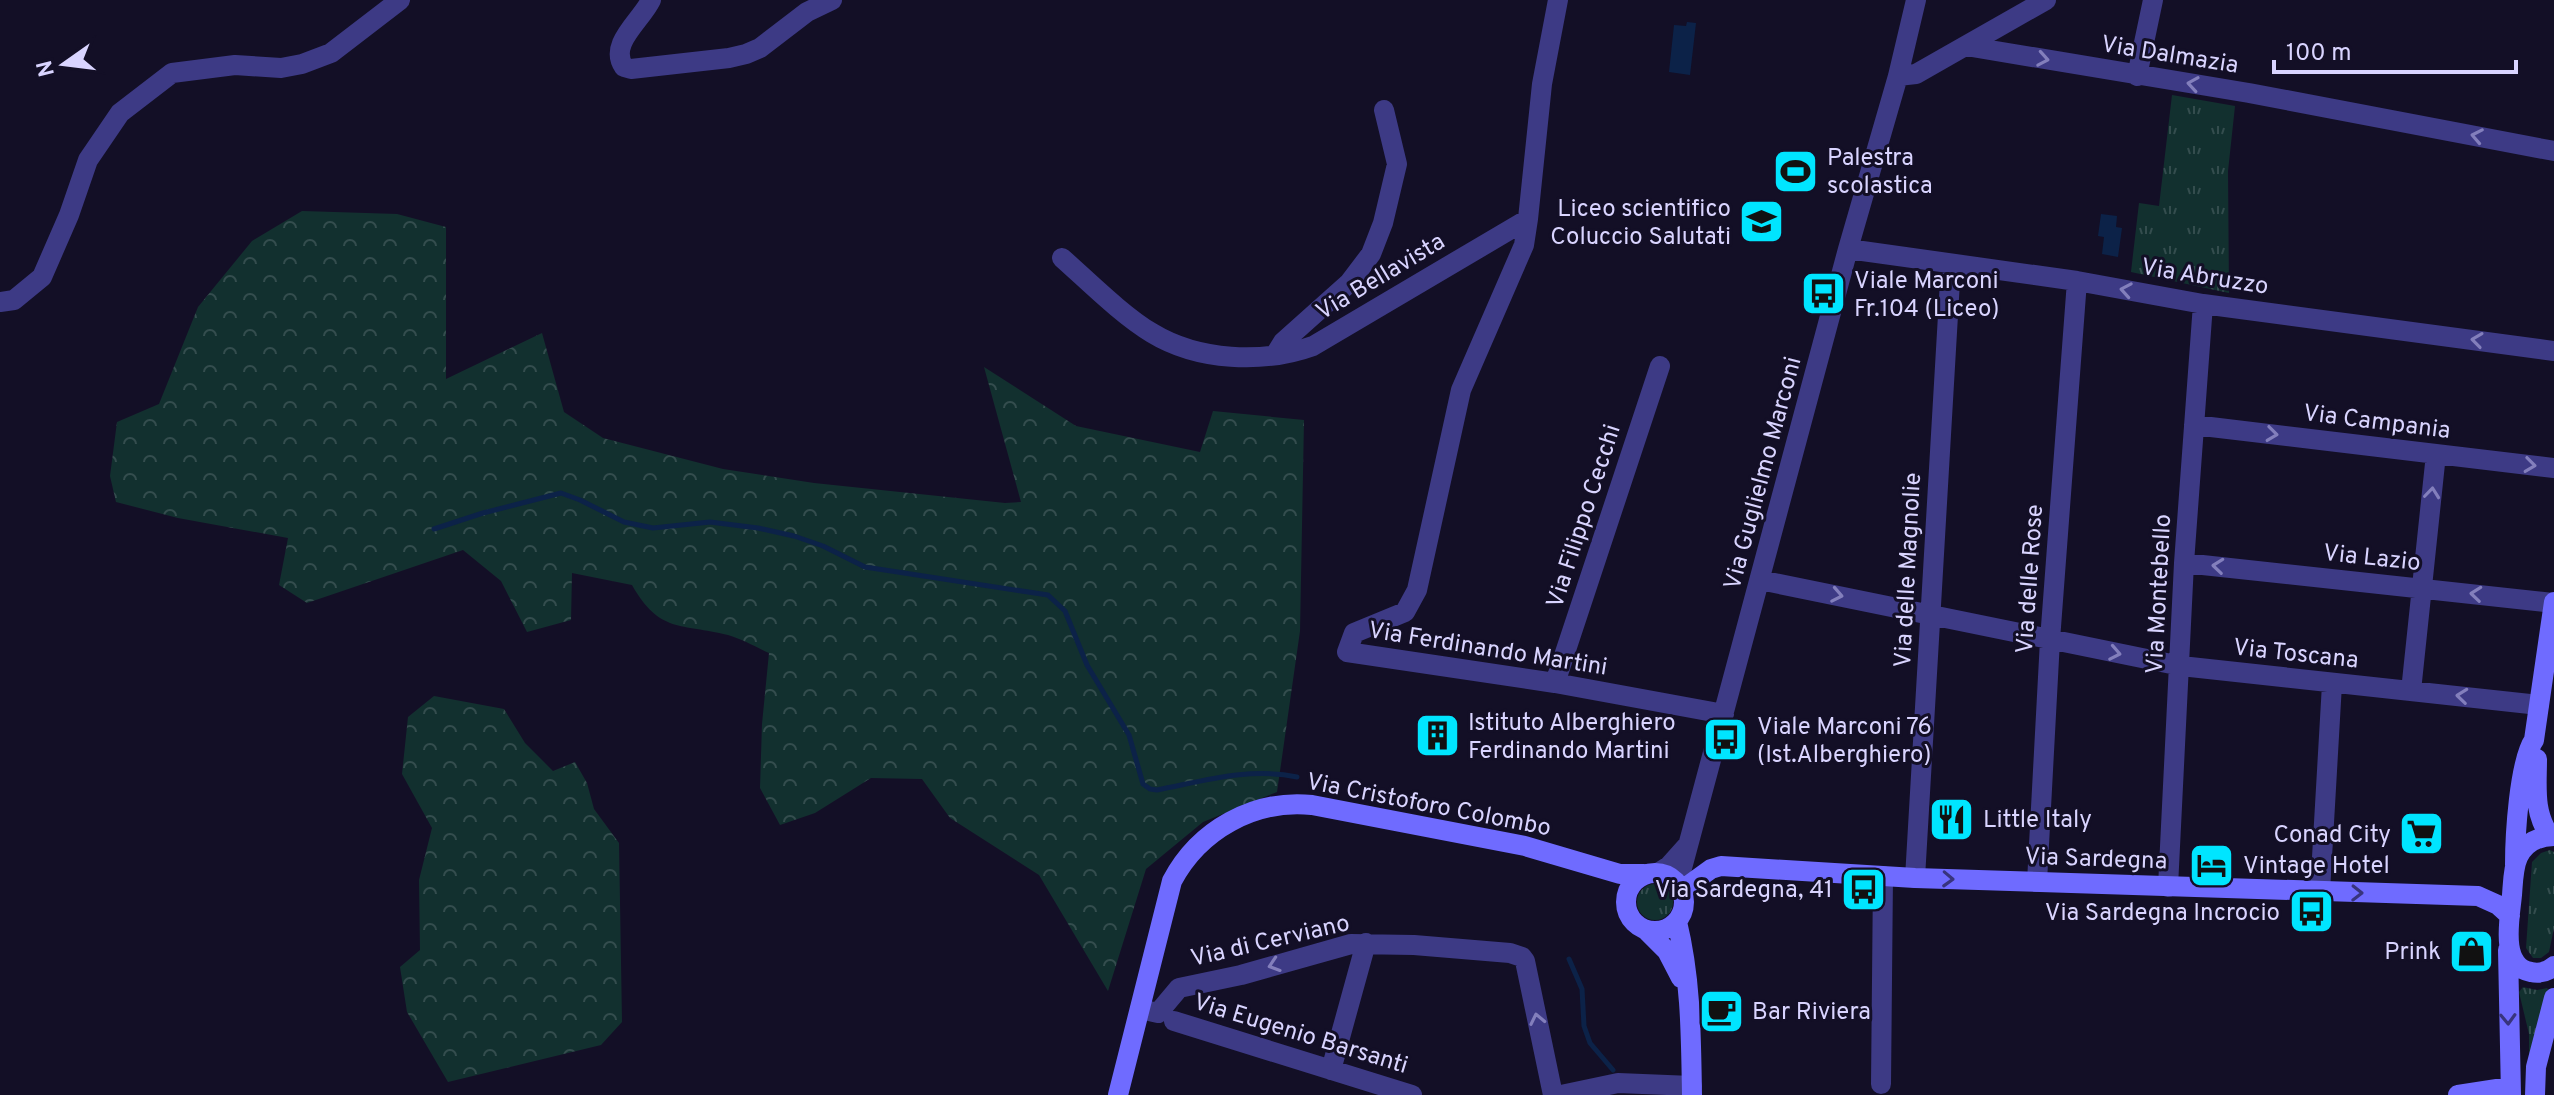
<svg xmlns="http://www.w3.org/2000/svg" width="2554" height="1095" font-family="Overpass,sans-serif">
	<style>
		.grass { fill: url(#grass-tufts) }
		.forest { fill: url(#forest-crowns) }
		.water { fill: #0c2248 }
		.lines { fill: none; stroke-linecap: round; stroke-linejoin: round }
		.stream { stroke: #0c2248; stroke-width: 5 }
		.minor { stroke: #3d3a85; stroke-width: 20 }
		.secondary { stroke: #6f6bff; stroke-width: 20 }
		.oneway { stroke: #837fbc }
		.oneway2 { stroke: #38347d }
		.labels { text-anchor: middle; stroke-width: 6; stroke-linejoin: round; paint-order: stroke }
		.street-label { font-size: 24px; fill: #d9d4ff; stroke: #130f26 }
		.poi-label { font-size: 24px; fill: #d9d4ff; stroke: #130f26; text-anchor: start }
	</style>
	<defs>
		<pattern id="grass-tufts" width="24" height="20" patternUnits="userSpaceOnUse" patternTransform="scale(2)"><rect width="24" height="20" fill="#12302f"/><path d="M3 7l-1-3M5 7V3M7 7l1-3M15 17l-1-3M17 17v-4M19 17l1-3" fill="none" stroke="#344d4e"/></pattern>
		<pattern id="forest-crowns" width="20" height="18" patternUnits="userSpaceOnUse" patternTransform="scale(2)"><rect width="20" height="18" fill="#12302f"/><path d="M2 6a3 3 0 1 1 6 0M12 15a3 3 0 1 1 6 0" fill="none" stroke="#344d4e"/></pattern>
	</defs>
	<rect width="100%" height="100%" fill="#130f26"/>
	<path class="grass" d="M2172,95L2235,106L2228,171L2229,293L2131,272L2139,203L2159,206Z
		M2550,850L2554,852V928L2549,952L2541,958H2533L2526,948L2532,862L2541,853Z
		M1637 902a18 18 0 1 1 36 0a18 18 0 1 1-36 0Z
		M2523,987L2537,990L2547,988L2551,993L2532,1054H2529V1034L2519,992Z"/>
	<path class="forest" d="M302,211L397,214L446,227V379L542,333L564,412L603,438L723,469L814,483L1005,503L1021,502L984,367L1076,426L1200,452L1213,411L1304,420L1300,631L1277,792L1203,822L1146,869L1108,991L1039,875L950,818L922,779L871,778L815,813L780,825L760,788L762,724L769,653C756,647 742,639 728,635C681,623 660,634 632,585L572,573L571,620L527,632L501,581L463,550L307,603L279,585L288,538L178,518L116,502L110,476L117,422L159,404L198,307L252,241Z
		M434,696L504,709L525,743L553,771L575,762L587,783L594,809L619,843L622,1022L601,1045L448,1082L407,1012L400,967L420,950L419,880L432,828L402,774L408,717Z"/>
	<path class="water" d="M1687,22L1696,23L1690,75L1669,72L1674,25L1686,26Z
		M2101,214L2117,216L2116,227L2122,228L2118,257L2102,254L2104,237L2098,236Z"/>
	<g class="lines">
		<path class="stream" d="M434,529L483,513L561,493L580,500L624,522L653,528L710,522L758,528L794,536L823,546L865,567L1048,595L1065,611L1087,665L1129,735L1143,784L1150,789L1157,790C1204,781 1249,767 1297,777
			M1569,959L1582,989L1584,1026L1590,1043L1613,1070"/>
		<path class="minor" d="M651,0C641,21 608,44 624,67L631,69L729,58L746,54L760,48L807,12L832,0
			M1966,46L2249,93L2554,151
			M1898,76L1916,74L2046,0
			M2137,76L2153,0
			M1528,219L1524,245L1461,390L1417,590L1405,612L1354,633L1347,652L1555,683L1724,714
			M1848,249L2077,281L2203,304L2554,351
			M1062,258C1088,281 1123,316 1152,333C1198,361 1263,364 1313,346L1528,219L1542,84L1558,0
			M0,302L14,300L42,277L69,215L88,160L120,113L172,73L235,65L281,68L302,64L331,53L400,0
			M1275,355L1283,342L1349,283L1371,254L1383,223L1397,164L1384,110
			M2194,425L2554,468
			M2184,563L2554,603
			M1760,580L2181,666L2539,705
			M1555,683L1660,366
			M2411,691L2436,454
			M1658,873L1669,866L1686,847
			M1915,878L1951,264
			M2037,882L2050,640L2077,281
			M1678,883L1848,249L1898,76L1916,0
			M2168,887L2184,563L2203,304
			M2320,892L2332,684
			M1140,1009L1158,1013L1179,988L1241,975L1351,944L1414,945L1510,953L1522,957L1525,961L1553,1095
			M1174,1021L1412,1095
			M1331,1070L1366,943
			M1881,1084L1883,876
			M1561,1095L1618,1083L1692,1086"/>
		<path class="secondary" d="M2537,759C2537,787 2533,812 2550,836
			M2554,836C2539,836 2525,843 2518,857C2513,868 2513,883 2512,895C2510,917 2499,967 2531,972C2540,974 2547,972 2554,966
			M2515,865C2515,837 2519,762 2534,740L2554,602
			M1626 902a29 29 0 1 1 58 0a29 29 0 1 1-58 0Z
			M1682,890L1711,869L1721,866L1915,878L2478,896L2498,905L2510,916
			M1677,922C1691,979 1691,1036 1692,1095
			M1646,930L1667,951L1681,978
			M2508,950L2511,1095
			M1118,1095L1172,881C1199,830 1254,799 1312,805L1525,846L1620,874H1644
			M2458,1095L2510,1087
			M2535,1095L2536,1067L2554,998"/>
	</g>
	<defs><path id="oneway-chevron" d="M-2-3.5L2.5 0L-2 3.5" fill="none" stroke-width="1.6" stroke-linecap="round" stroke-linejoin="round" transform="scale(2)"/></defs>
	<g class="oneway">
		<use href="#oneway-chevron" transform="translate(2043 59) rotate(10)"/>
		<use href="#oneway-chevron" transform="translate(2193 84) rotate(-171)"/>
		<use href="#oneway-chevron" transform="translate(2477 136) rotate(-169)"/>
		<use href="#oneway-chevron" transform="translate(2126 290) rotate(-170)"/>
		<use href="#oneway-chevron" transform="translate(2477 340) rotate(-172)"/>
		<use href="#oneway-chevron" transform="translate(2272 434) rotate(7)"/>
		<use href="#oneway-chevron" transform="translate(2530 465) rotate(7)"/>
		<use href="#oneway-chevron" transform="translate(2432 493) rotate(-84)"/>
		<use href="#oneway-chevron" transform="translate(2218 566) rotate(-174)"/>
		<use href="#oneway-chevron" transform="translate(2476 594) rotate(-174)"/>
		<use href="#oneway-chevron" transform="translate(1837 595) rotate(11)"/>
		<use href="#oneway-chevron" transform="translate(2115 653) rotate(11)"/>
		<use href="#oneway-chevron" transform="translate(2462 696) rotate(-174)"/>
		<use href="#oneway-chevron" transform="translate(1274 965) rotate(162)"/>
		<use href="#oneway-chevron" transform="translate(1537 1019) rotate(-102)"/>
	</g>
	<g class="oneway2">
		<use href="#oneway-chevron" transform="translate(1948 879) rotate(2)"/>
		<use href="#oneway-chevron" transform="translate(2357 893) rotate(1)"/>
		<use href="#oneway-chevron" transform="translate(2508 1019) rotate(88)"/>
	</g>
	<defs>
		<symbol id="stadium-square" viewBox="-11 -11 22 22"><rect x="-9" y="-9" width="18" height="18" rx="4" fill="#00e5ff" stroke="#130f26"/><path d="M0-5a6.5 5 0 1 0 0 10a6.5 5 0 1 0 0-10ZM-3.5-1.8h7v3.6h-7Z" fill="#111"/></symbol>
		<symbol id="school-square" viewBox="-11 -11 22 22"><rect x="-9" y="-9" width="18" height="18" rx="4" fill="#00e5ff" stroke="#130f26"/><path d="M0-5L7-2L0 1L-7-2ZM-4 1L0 2.5L4 1V4Q0 6-4 4Z" fill="#111"/></symbol>
		<symbol id="bus-square" viewBox="-11 -11 22 22"><rect x="-9" y="-9" width="18" height="18" rx="4" fill="#00e5ff" stroke="#130f26"/><path d="M-5-6H5V4H4V6H2V4H-2V6H-4V4H-5ZM-3.5-4V0h7V-4ZM-3.5 1.2v1.5H-2V1.2ZM2 1.2v1.5H3.5V1.2Z" fill="#111"/></symbol>
		<symbol id="building-square" viewBox="-11 -11 22 22"><rect x="-9" y="-9" width="18" height="18" rx="4" fill="#00e5ff" stroke="#130f26"/><path d="M-4-6H4V6H1V3H-1V6H-4ZM-2.5-4.3h1.7v1.8h-1.7ZM.8-4.3h1.7v1.8H.8ZM-2.5-1h1.7V.8h-1.7ZM.8-1h1.7V.8H.8Z" fill="#111"/></symbol>
		<symbol id="restaurant-square" viewBox="-11 -11 22 22"><rect x="-9" y="-9" width="18" height="18" rx="4" fill="#00e5ff" stroke="#130f26"/><path d="M-5-6h1v4h1v-4h1v4h1v-4h1v5L-1.5 .5V6h-2V.5L-5-1ZM5-6V6H3V1.5H1.5Q1.5-4 5-6Z" fill="#111"/></symbol>
		<symbol id="supermarket-square" viewBox="-11 -11 22 22"><rect x="-9" y="-9" width="18" height="18" rx="4" fill="#00e5ff" stroke="#130f26"/><path d="M-6-5.5h2.5l.6 2H6L4.5 2H-2.5L-4.4-4H-6ZM-1.5 3.2a1.3 1.3 0 1 0 .1 0ZM3 3.2a1.3 1.3 0 1 0 .1 0Z" fill="#111"/></symbol>
		<symbol id="hotel-square" viewBox="-11 -11 22 22"><rect x="-9" y="-9" width="18" height="18" rx="4" fill="#00e5ff" stroke="#130f26"/><path d="M-6-4.5h1.5V1H6V5H4.5V3h-9V5H-6ZM-4 0a1.8 1.8 0 1 1 3.6 0ZM.5 0V-2.5h3Q6-2.5 6 0Z" fill="#111"/></symbol>
		<symbol id="shop-square" viewBox="-11 -11 22 22"><rect x="-9" y="-9" width="18" height="18" rx="4" fill="#00e5ff" stroke="#130f26"/><path d="M-5-2.5h2.3a2.7 3.5 0 0 1 5.4 0H5L5.5 6h-11ZM-1.5-2.5h3a1.5 2.3 0 0 0-3 0Z" fill="#111"/></symbol>
		<symbol id="cafe-square" viewBox="-11 -11 22 22"><rect x="-9" y="-9" width="18" height="18" rx="4" fill="#00e5ff" stroke="#130f26"/><path d="M-5.5-4.5H6V0H3Q3 3.5 0 3.5H-2.5Q-5.5 3.5-5.5 0ZM3-3.2v2h1.7v-2ZM-6 4.5H4V6H-6Z" fill="#111"/></symbol>
	</defs>
	<g fill-rule="evenodd">
		<use href="#stadium-square" x="1770" y="146" width="51" height="51"/>
		<use href="#school-square" x="1736" y="196" width="51" height="51"/>
		<use href="#bus-square" x="1798" y="268" width="51" height="51"/>
		<use href="#building-square" x="1412" y="710" width="51" height="51"/>
		<use href="#bus-square" x="1700" y="714" width="51" height="51"/>
		<use href="#restaurant-square" x="1926" y="794" width="51" height="51"/>
		<use href="#supermarket-square" x="2396" y="808" width="51" height="51"/>
		<use href="#hotel-square" x="2186" y="840" width="51" height="51"/>
		<use href="#bus-square" x="1838" y="864" width="51" height="51"/>
		<use href="#bus-square" x="2286" y="886" width="51" height="51"/>
		<use href="#shop-square" x="2446" y="926" width="51" height="51"/>
		<use href="#cafe-square" x="1696" y="986" width="51" height="51"/>
	</g>
	<g class="labels">
		<g class="street-label">
			<text transform="translate(2170 54) rotate(9)" y="8">Via Dalmazia</text>
			<text transform="translate(1380 276) rotate(-31)" y="8">Via Bellavista</text>
			<text transform="translate(2205 276) rotate(9)" y="8">Via Abruzzo</text>
			<text transform="translate(2377 421) rotate(7)" y="8">Via Campania</text>
			<text transform="translate(1762 473) rotate(-75)" y="8">Via Guglielmo Marconi</text>
			<text transform="translate(1583 516) rotate(-72)" y="8">Via Filippo Cecchi</text>
			<text transform="translate(2372 557) rotate(6)" y="8">Via Lazio</text>
			<text transform="translate(1907 570) rotate(-87)" y="8">Via delle Magnolie</text>
			<text transform="translate(2029 579) rotate(-86)" y="8">Via delle Rose</text>
			<text transform="translate(2158 594) rotate(-87)" y="8">Via Montebello</text>
			<text transform="translate(1488 648) rotate(9)" y="8">Via Ferdinando Martini</text>
			<text transform="translate(2296 653) rotate(6)" y="8">Via Toscana</text>
			<text transform="translate(1429 804) rotate(11)" y="8">Via Cristoforo Colombo</text>
			<text transform="translate(2096 858) rotate(2)" y="8">Via Sardegna</text>
			<text transform="translate(1270 940) rotate(-13)" y="8">Via di Cerviano</text>
			<text transform="translate(1301 1033) rotate(17)" y="8">Via Eugenio Barsanti</text>
		</g>
		<g class="poi-label">
			<text x="1827" y="165">Palestra<tspan x="1827" dy="28">scolastica</tspan></text>
			<text x="1731" y="216" text-anchor="end">Liceo scientifico<tspan x="1731" dy="28">Coluccio Salutati</tspan></text>
			<text x="1854" y="288">Viale Marconi<tspan x="1854" dy="28">Fr.104 (Liceo)</tspan></text>
			<text x="1468" y="730">Istituto Alberghiero<tspan x="1468" dy="28">Ferdinando Martini</tspan></text>
			<text x="1757" y="734">Viale Marconi 76<tspan x="1757" dy="28">(Ist.Alberghiero)</tspan></text>
			<text x="1983" y="827">Little Italy</text>
			<text x="2391" y="842" text-anchor="end">Conad City</text>
			<text x="2243" y="873">Vintage Hotel</text>
			<text x="1833" y="897" text-anchor="end">Via Sardegna, 41</text>
			<text x="2280" y="920" text-anchor="end">Via Sardegna Incrocio</text>
			<text x="2441" y="959" text-anchor="end">Prink</text>
			<text x="1752" y="1019">Bar Riviera</text>
		</g>
	</g>
	<g transform="translate(64 64) rotate(256)" stroke="#130f26" stroke-width="6" paint-order="stroke">
	<path d="M0-6L14 30L0 20L-14 30Z" fill="#d9d4ff"/>
	<text y="-12" font-size="22" font-weight="bold" text-anchor="middle" fill="#d9d4ff">N</text>
	</g>
	<path d="M2274 60v12h242v-12" fill="none" stroke="#d9d4ff" stroke-width="4"/>
	<text x="2286" y="60" font-size="24" fill="#d9d4ff" stroke="#130f26" stroke-width="6" paint-order="stroke">100 m</text>
</svg>
